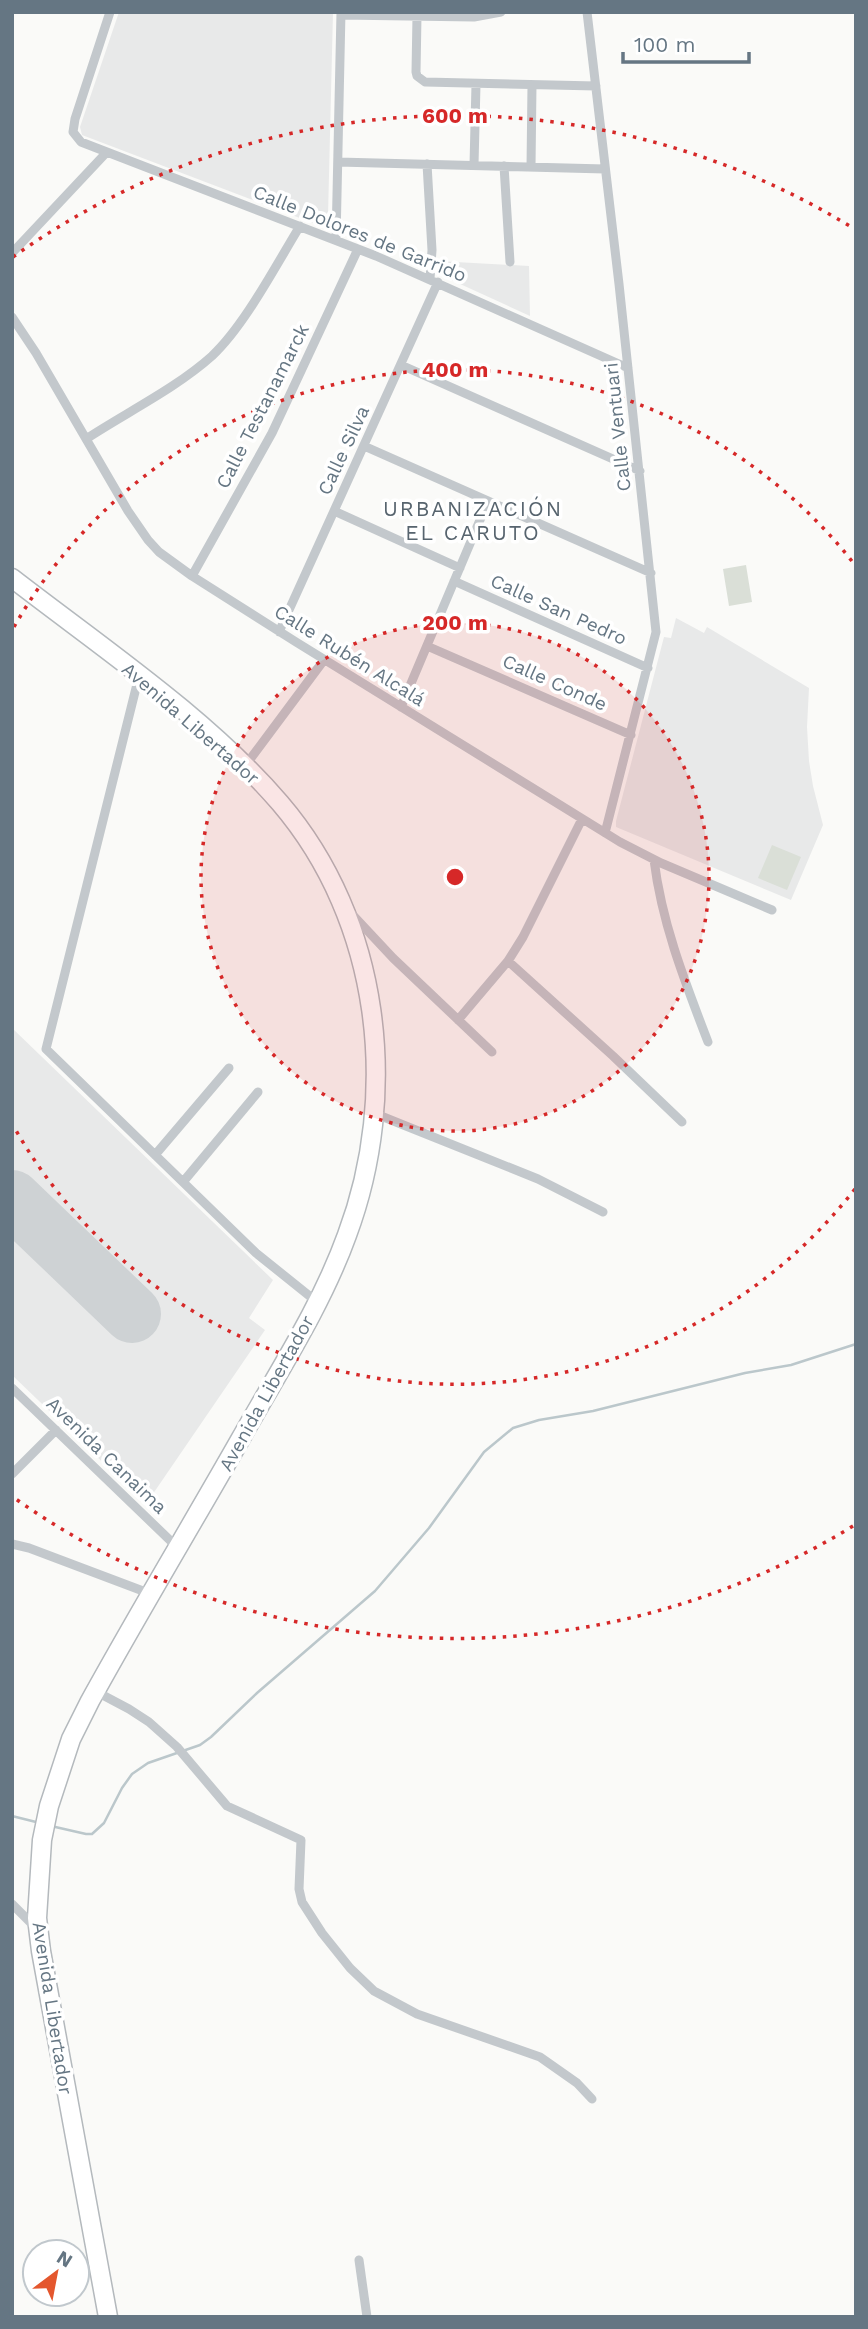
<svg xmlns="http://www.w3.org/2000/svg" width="868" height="2329" font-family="'Work Sans',sans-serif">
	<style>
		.built { fill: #e8e9e9 }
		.park { fill: #dadfd7 }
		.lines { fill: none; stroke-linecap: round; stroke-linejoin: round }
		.stream { stroke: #bbc7cb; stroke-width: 2.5 }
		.runway { stroke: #ced2d4; stroke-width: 58 }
		.highway-casing { stroke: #b4b9bd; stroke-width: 21 }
		.street { stroke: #c3c8cc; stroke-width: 9 }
		.highway { stroke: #fff; stroke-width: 18 }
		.ring { fill: none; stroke: #d62828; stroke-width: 3.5; stroke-dasharray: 3.5 7 }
		.labels { text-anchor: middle; stroke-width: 7; stroke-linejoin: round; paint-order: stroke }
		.street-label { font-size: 19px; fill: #657683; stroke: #fff }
		.neighbourhood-label { font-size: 21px; letter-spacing: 2px; fill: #57646e; stroke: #fff }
		.centre { fill: #d62828; stroke: #fff; stroke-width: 3.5 }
		.ring-label { font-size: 21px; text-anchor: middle; font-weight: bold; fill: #d62828; stroke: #fff; stroke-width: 7; stroke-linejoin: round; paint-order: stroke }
	</style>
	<rect width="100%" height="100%" fill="#fafaf8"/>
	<path class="built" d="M119,12H333L328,216L326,223L318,225L82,135L80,127Z
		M437,261L529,266L530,316L436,273Z
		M676,618L704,633L707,627L809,688L807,727L809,761L813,786L823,825L791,900L616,827V821L664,637L671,638Z
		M12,1028L273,1280L249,1318L265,1330L146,1504L12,1375Z"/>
	<path class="park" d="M746,565L752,602L729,606L723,569Z
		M772,845L801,857L787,890L758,878Z"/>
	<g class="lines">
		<path class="stream" d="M12,1816L36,1822
			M51,1826L86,1834H92L104,1823L122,1788L132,1774L148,1763L200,1745L211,1737L257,1693L375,1591L429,1528L484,1452L513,1428L539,1420L593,1411L745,1373L791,1365L856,1344"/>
		<path class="runway" d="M12,1199L132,1314"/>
		<defs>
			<path id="highway" d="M12,578C101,647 207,718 280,803C381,921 400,1093 347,1235C321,1307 278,1372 241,1438C191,1526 139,1612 90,1701L71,1739L49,1806L42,1840L37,1918L41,1951L108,2317"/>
		</defs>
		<use href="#highway" class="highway-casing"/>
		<path class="street" d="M110,12L75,119L73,132L81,142L376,256L628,368
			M587,12L619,284L656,632L605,833
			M341,15L474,17L501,12
			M417,16L416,72L417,76L425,82L596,86
			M338,162L605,169
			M427,164L432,250L430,279
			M474,165L476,84
			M504,166L510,262
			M531,167L532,85
			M336,240L341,12
			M12,253L106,153
			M12,317L36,353L128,511L148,540L159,552L192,576L296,642L620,842L661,863L772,910
			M401,365L640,471
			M86,439C127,412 175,389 212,356C245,325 276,265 300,226
			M364,446L651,573
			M334,511L460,568
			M192,576L272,433L358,249
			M454,581L648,668
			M279,632L438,282
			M427,646L631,735
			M139,676L46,1049L256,1253L317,1302
			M401,707L488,501
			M245,766L324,660
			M654,860C662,924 685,982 708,1042
			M350,912L393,958L492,1052
			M508,961L613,1056L682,1122
			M458,1020L508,961L523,937L582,819
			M376,1114L538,1179L603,1212
			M155,1155L229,1068
			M183,1182L258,1092
			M12,1388L178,1548
			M12,1474L56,1430
			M12,1544L29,1548L151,1594
			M95,1691L129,1709L149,1722L177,1747L227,1806L301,1840L299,1889L302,1902L322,1933L350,1968L374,1991L417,2014L540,2057L577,2083L592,2099
			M12,1904L36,1928
			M359,2260L367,2317"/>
		<use href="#highway" class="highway"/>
	</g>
	<circle cx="455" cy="877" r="254" fill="#d62828" fill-opacity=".12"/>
	<g class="ring">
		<circle cx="455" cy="877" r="254"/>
		<path d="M855 1189A507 507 0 0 1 14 1127M14 627A507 507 0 0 1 855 565"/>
		<path d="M853 1526A761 761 0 0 1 13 1497M13 257A761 761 0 0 1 853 228"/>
	</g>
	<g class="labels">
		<g class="street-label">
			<text transform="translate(360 233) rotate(22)" y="7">Calle Dolores de Garrido</text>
			<text transform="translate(262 406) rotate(-63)" y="7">Calle Testanamarck</text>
			<text transform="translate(617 427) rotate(-96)" y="7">Calle Ventuari</text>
			<text transform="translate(343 450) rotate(-65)" y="7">Calle Silva</text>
			<text transform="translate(559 609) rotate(24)" y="7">Calle San Pedro</text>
			<text transform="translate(350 655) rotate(32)" y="7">Calle Rubén Alcalá</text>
			<text transform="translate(555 682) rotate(24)" y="7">Calle Conde</text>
			<text transform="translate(191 723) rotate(41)" y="7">Avenida Libertador</text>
			<text transform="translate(266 1393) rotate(-61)" y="7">Avenida Libertador</text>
			<text transform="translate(107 1455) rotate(44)" y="7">Avenida Canaima</text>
			<text transform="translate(53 2008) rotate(81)" y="7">Avenida Libertador</text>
		</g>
		<g class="neighbourhood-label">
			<text x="473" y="516">URBANIZACIÓN<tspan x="473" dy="24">EL CARUTO</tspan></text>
		</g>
	</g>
	<circle cx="455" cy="877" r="10" class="centre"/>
	<g class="ring-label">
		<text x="455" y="123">600 m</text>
		<text x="455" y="377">400 m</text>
		<text x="455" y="630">200 m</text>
	</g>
	<rect width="868" height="2329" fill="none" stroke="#657683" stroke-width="28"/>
	<g transform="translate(56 2273) rotate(32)"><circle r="33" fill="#ffffff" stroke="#c1c8cd" stroke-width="2"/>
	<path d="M0-5L12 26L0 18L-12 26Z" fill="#e4572e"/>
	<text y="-10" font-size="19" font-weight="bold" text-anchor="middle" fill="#657683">N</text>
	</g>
	<path d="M623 52v10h126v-10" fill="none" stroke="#657683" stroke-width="3.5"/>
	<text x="634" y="52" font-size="21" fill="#657683" stroke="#ffffff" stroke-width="5" paint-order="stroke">100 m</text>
</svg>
